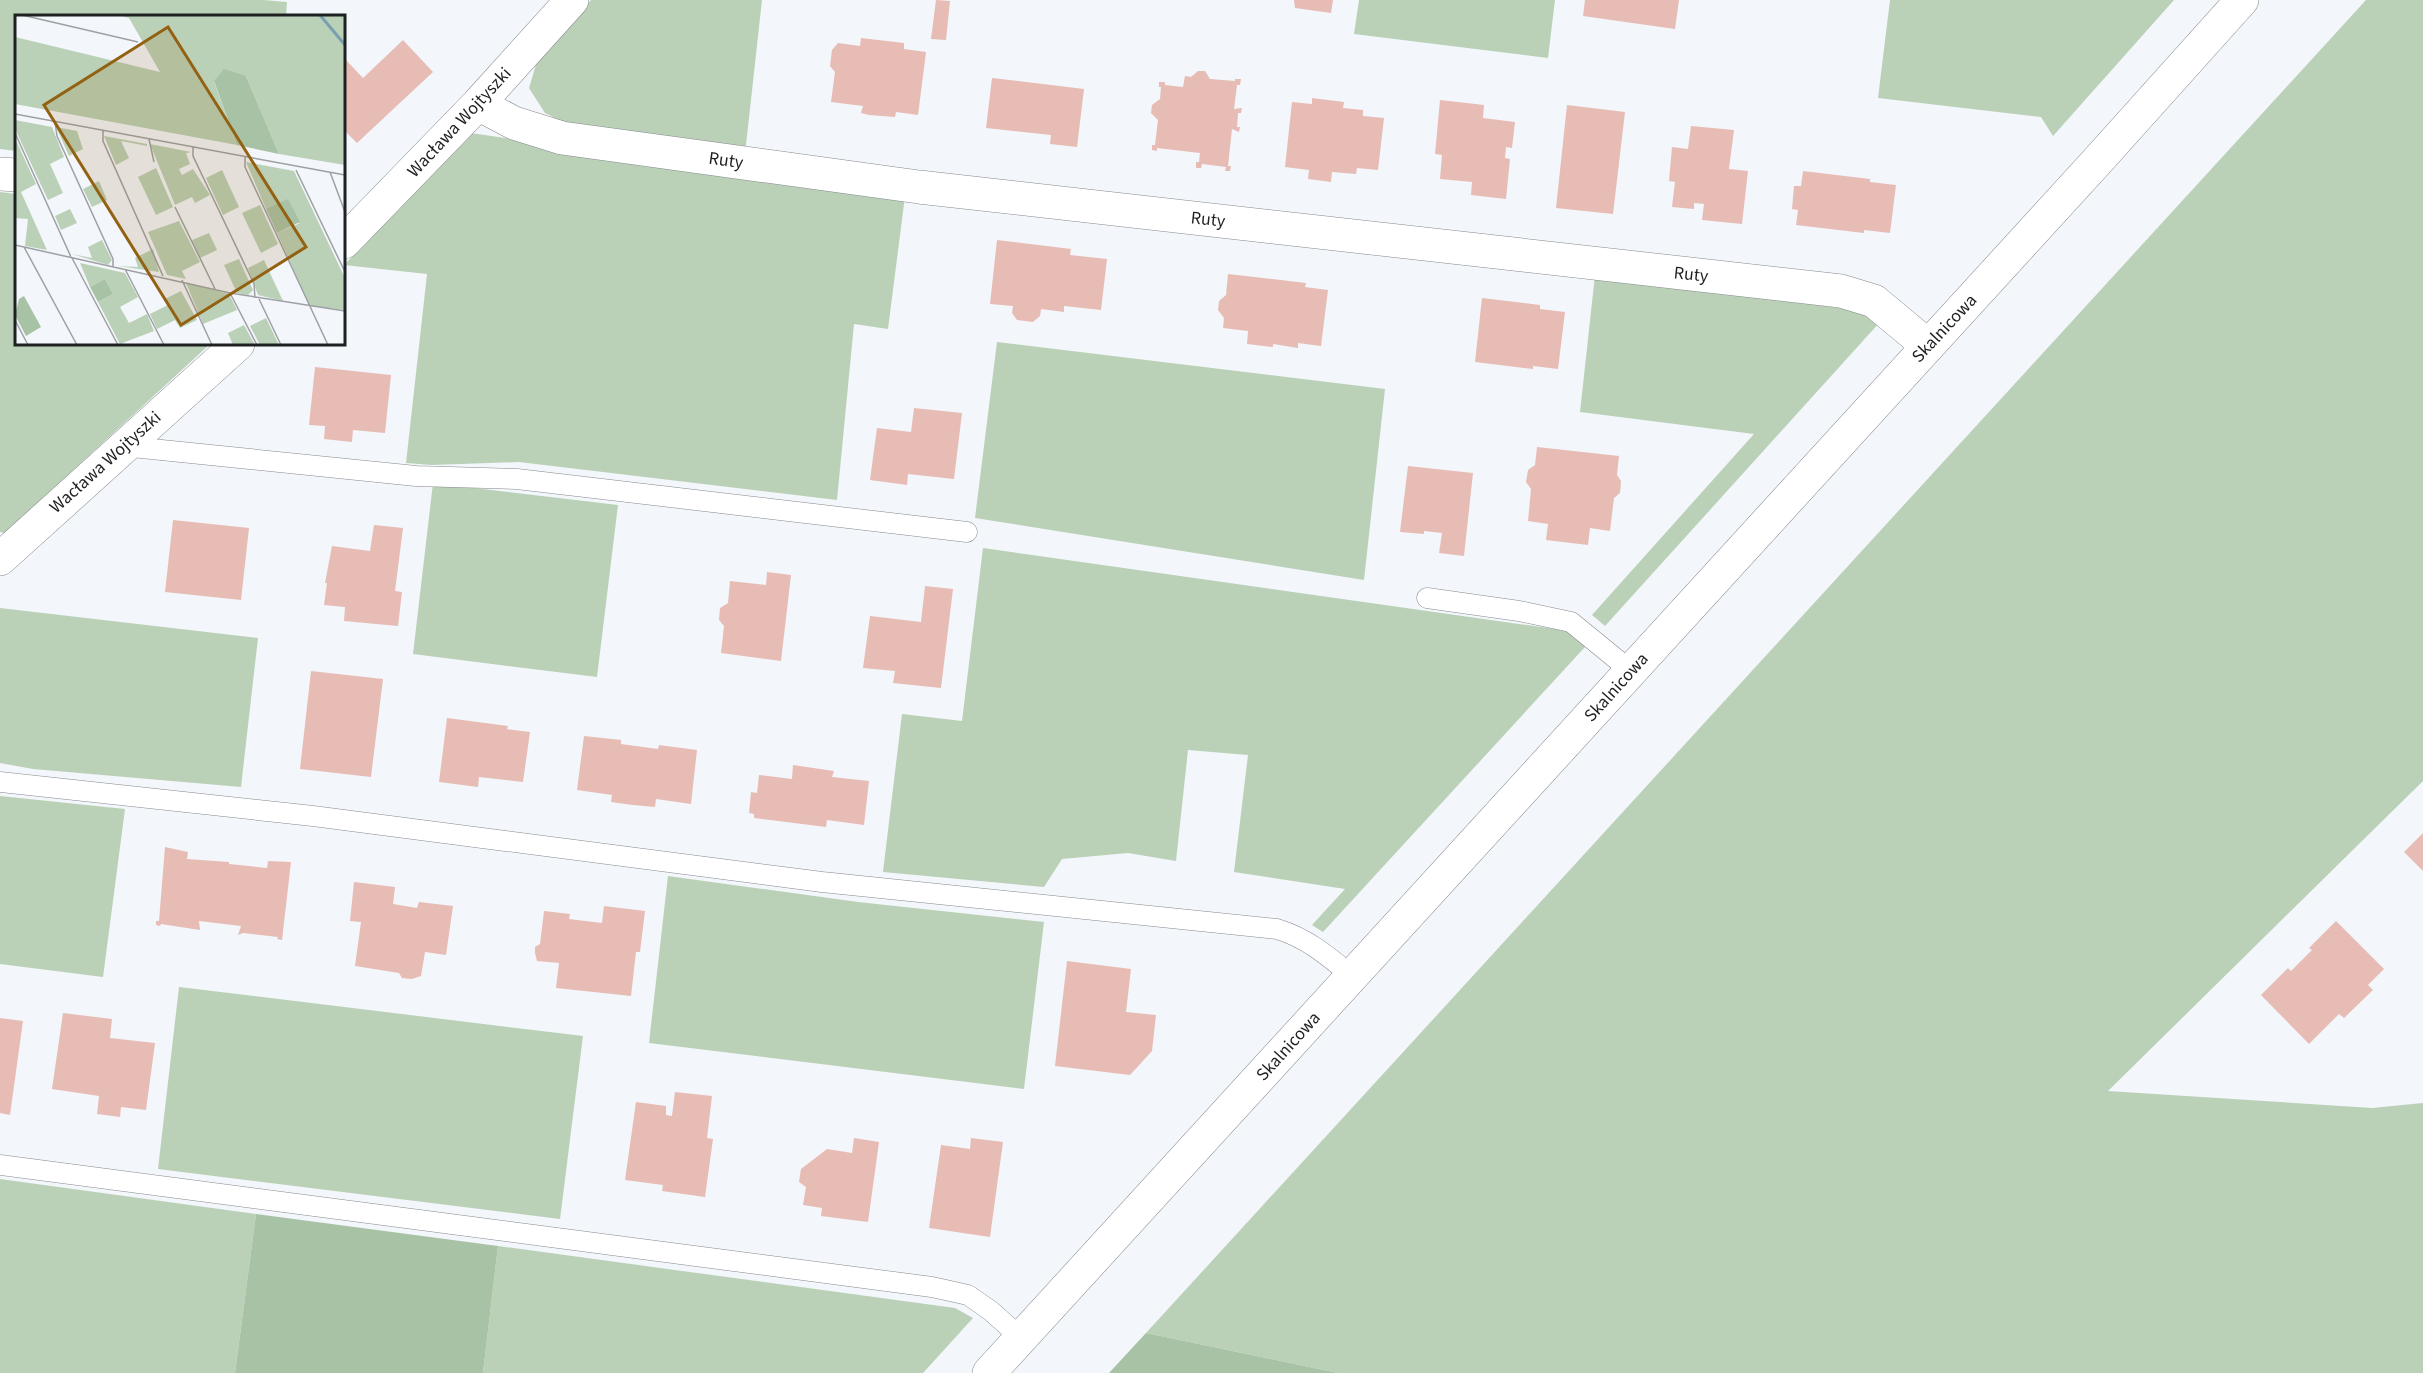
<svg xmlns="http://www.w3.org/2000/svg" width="2423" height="1373" font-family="'Source Sans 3',sans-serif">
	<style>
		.green { fill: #bad1b7 }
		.forest { fill: #a8c2a5 }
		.building { fill: #e7bcb5 }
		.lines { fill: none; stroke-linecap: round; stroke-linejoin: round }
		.service-casing { stroke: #86898d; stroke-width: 21 }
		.minor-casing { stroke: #86898d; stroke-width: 34 }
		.tertiary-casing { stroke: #86898d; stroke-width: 34 }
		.service { stroke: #fff; stroke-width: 20 }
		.minor { stroke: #fff; stroke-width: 33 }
		.tertiary { stroke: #fff; stroke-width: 33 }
		.labels { text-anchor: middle; stroke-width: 4.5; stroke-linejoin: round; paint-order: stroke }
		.street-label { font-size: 18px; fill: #1f2022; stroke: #fff }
		.inset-river { fill: none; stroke: #79a0b2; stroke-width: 3 }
		.inset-road { fill: none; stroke: #9ea0a4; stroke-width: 1.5 }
		.view { fill: #926111; fill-opacity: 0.15; stroke: #926111; stroke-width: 3 }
		.inset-edge { fill: none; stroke: #1f2022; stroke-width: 3 }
	</style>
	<rect width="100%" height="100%" fill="#f3f6fb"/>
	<path class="green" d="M0,0H263L287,2L286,16H16V151L0,149Z
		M591,0H762L745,154L579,130L545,113L529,88L538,58Z
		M1359,0H1555L1548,58L1354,34Z
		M1890,0H2174L2053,136L2041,117L1878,98Z
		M2366,0H2423V781L2108,1091L2372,1108L2423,1103V1373H1338L1146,1333Z
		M471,133L905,196L888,329L854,324L837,500L519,462L432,465L406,463L427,274L344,265Z
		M0,192L16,194V344H210L5,533L0,532Z
		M1595,275L1869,312L1880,322L1605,626L1592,615L1754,434L1580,412Z
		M997,342L1385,389L1364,580L975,518Z
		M433,483L618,505L597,677L413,654Z
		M983,548L1555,629L1569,632L1585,647L1323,932L1312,925L1345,889L1234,872L1248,755L1188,750L1176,861L1128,853L1062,859L1044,887L883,872L902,714L962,721Z
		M0,608L258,638L241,787L33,769L0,763Z
		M0,796L125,809L103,977L0,964Z
		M668,876L858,902L1044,922L1024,1089L649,1043Z
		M179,987L583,1036L560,1219L158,1169Z
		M0,1179L256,1214L235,1373H0Z
		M498,1246L955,1308L973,1318L923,1373H483Z"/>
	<path class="forest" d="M256,1214L498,1246L483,1373H235Z
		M1146,1333L1338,1373H1109Z"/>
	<path class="building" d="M936,0L950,1L946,40L931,39Z
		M1294,0H1333L1331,13L1295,8Z
		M1585,0H1679L1675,29L1583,16Z
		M861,38L904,43V49L926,52L918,115L896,112L895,117L869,115L861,113L863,106L831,102L835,72L830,66L832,50L838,43L860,46Z
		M403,40L433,72L357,143L344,130V58L363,78Z
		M1198,71H1205L1210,79L1235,81V79H1241L1240,85H1237L1234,109L1242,108L1241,113H1238L1237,127H1240L1239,132L1232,129L1228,166H1231L1230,171H1225L1226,167L1202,164L1201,168H1196V162H1199L1200,153L1157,148V151L1152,150V145H1155L1158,120L1151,113L1152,105L1160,99L1161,87H1159V82H1165V85L1183,87L1185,76L1191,77Z
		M992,78L1084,89L1077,147L1050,144L1051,135L986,128Z
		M1312,98L1344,102L1343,108L1363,110V116L1384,118L1378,170L1357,168L1356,174L1332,172L1331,182L1308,179L1309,170L1285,167L1292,102L1312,104Z
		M1440,100L1484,105L1483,118L1515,122L1512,148L1506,147L1505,158L1510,159L1506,199L1471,195L1472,182L1440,179L1442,155L1435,154Z
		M1567,105L1625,112L1613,214L1556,208Z
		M1691,126L1734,130L1729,169L1748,171L1742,224L1702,220L1704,204L1694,203V209L1672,207L1675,182L1669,181L1672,147L1688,149Z
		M1803,171L1870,179V182L1896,185L1890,233L1864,230V233L1796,225L1798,210L1792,209L1794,186H1801Z
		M997,240L1071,249L1070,255L1107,259L1101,310L1064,306V312L1041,309L1040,316L1033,322L1017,320L1012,313L1013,306L990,304Z
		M1228,274L1306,283L1305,287L1328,290L1321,346L1298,343V348L1273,344V347L1247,344L1248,331L1223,328L1224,318L1218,310L1219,301L1226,295Z
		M1482,298L1540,305V309L1565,312L1558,369L1533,366V369L1475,362Z
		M315,367L391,375L385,433L353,430L352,442L324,439L325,426L309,425Z
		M914,408L962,413L954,479L908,474L907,485L870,480L877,428L911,432Z
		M1537,447L1619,456L1617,475L1621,481L1620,493L1614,498L1610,531L1590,528L1588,545L1546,540L1548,524L1528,521L1531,489L1526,482L1528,470L1535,465Z
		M1408,466L1473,473L1464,556L1439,553L1442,533L1424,531V534L1400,532Z
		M173,520L249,528L241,600L165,592Z
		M374,525L403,528L395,591L402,592L398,626L344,621L345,607L324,605L327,583H325L332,546L370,551Z
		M767,572L791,575L781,661L721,653L724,626L719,620L720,608L728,603L730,581L766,585Z
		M925,586L953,589L941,688L893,683L895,671L863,668L870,616L921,622Z
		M311,671L383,679L371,777L300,769Z
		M447,718L508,726L507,729L530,732L523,782L479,777L478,787L439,782Z
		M584,736L621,740V744L658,749L659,745L697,750L691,804L656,799L655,807L633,805L611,802L612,795L577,790Z
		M793,765L834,771L832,777L869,781L864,825L827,820L826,827L754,818V814L749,813L751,792L757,793L759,775L792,779Z
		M2423,833V871L2404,852Z
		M165,847L188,852L187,859L229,862V864L267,868L268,861L291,862L282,940L277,939L278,937L243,933L238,935L241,926L199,921L200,930L161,924L160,926L156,925V921H159Z
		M354,882L395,887L393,904L417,908L419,902L453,906L446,955L425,952L421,976L412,979L402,978L399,973L355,966L361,922L350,921Z
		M604,906L645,911L640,952H636L631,996L556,988L559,963L537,961L535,953V947L540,944L544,911L570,914L569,919L602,923Z
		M2336,921L2384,969L2368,985L2373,990L2344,1018L2339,1014L2309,1044L2261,995L2288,968L2291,971L2312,950L2309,948Z
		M1067,961L1131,969L1126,1012L1156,1015L1152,1051L1130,1075L1055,1066Z
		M63,1013L112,1019L110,1038L155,1043L146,1110L121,1107L120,1117L97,1114L99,1096L52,1089Z
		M0,1018L23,1021L10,1115L0,1113Z
		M675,1092L712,1096L707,1138L713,1139L705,1197L662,1191L663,1185L625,1180L636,1102L666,1106V1115L672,1116Z
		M854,1138L879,1142L868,1222L821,1216L822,1208L803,1205L806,1187L799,1182L801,1169L827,1149L852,1153Z
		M971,1138L1003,1142L990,1237L929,1228L941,1145L970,1149Z"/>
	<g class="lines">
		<defs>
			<path id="service" d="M122,446L416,476L517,479L967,532
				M1427,598L1519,611L1571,622L1631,671
				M0,782L313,816L822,882L1277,929C1307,938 1328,956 1352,976
				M0,1165L932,1287L968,1295L991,1311L1021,1338"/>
			<path id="minor" d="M478,104L514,123L562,138L919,187L1841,291L1874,301L1928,346
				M0,174L16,175
				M344,242L478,104L572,0
				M0,559L238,344"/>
			<path id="tertiary" d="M989,1373L2101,157L2242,0"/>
		</defs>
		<use href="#service" class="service-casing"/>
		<use href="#minor" class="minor-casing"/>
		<use href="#tertiary" class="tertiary-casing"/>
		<use href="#service" class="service"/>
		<use href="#minor" class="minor"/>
		<use href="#tertiary" class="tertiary"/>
	</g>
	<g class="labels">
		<g class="street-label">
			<text transform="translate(459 122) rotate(-47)" y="6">Wacława Wojtyszki</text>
			<text transform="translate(726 160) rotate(8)" y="6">Ruty</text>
			<text transform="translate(1208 219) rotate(6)" y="6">Ruty</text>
			<text transform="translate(1691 274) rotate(6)" y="6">Ruty</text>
			<text transform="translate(1944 328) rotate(-47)" y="6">Skalnicowa</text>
			<text transform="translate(105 462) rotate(-42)" y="6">Wacława Wojtyszki</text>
			<text transform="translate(1616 687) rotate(-48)" y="6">Skalnicowa</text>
			<text transform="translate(1288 1046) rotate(-48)" y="6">Skalnicowa</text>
		</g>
	</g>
	<g transform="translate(15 15)">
		<rect width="330" height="330" fill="#f3f6fb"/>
		<path d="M103,0H330V150L264,139L231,61L199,67L222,130L0,89V22L145,57L114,3ZM0,105L37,112L49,142L35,149L48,178L33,185L0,114ZM41,112L62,116L68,134L54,141ZM89,121L132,129V131L106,126L114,143L101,150ZM0,123L21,169L6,177L32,235L10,231L13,204L0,203ZM135,129L176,137L171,138L175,149L164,154L167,160L178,154L195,180L180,188L177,182L160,190ZM231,147L279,156L330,263V295L295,291L262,218L285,208L251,194ZM141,153L158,192L141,200L123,162ZM207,155L224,192L208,200L191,163ZM84,166L92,185L77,192L68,174ZM245,190L263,229L246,238L227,198ZM55,194L62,208L46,215L40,201ZM164,206L185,247L167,256L171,264L152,260L133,217ZM194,218L202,235L185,243L177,225ZM87,225L97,245L93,250L57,239L77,243L73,232ZM138,234L144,257L103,251L123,252L120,243ZM224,244L238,275L233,280L222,278L209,250ZM249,245L268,286L243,280L233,253ZM65,248L110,258L123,282L105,292L114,308L132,299L139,316L105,329L83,287L98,279L90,264L75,272ZM171,268L214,279L222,295L188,309ZM166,276L182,305L165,313L160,305L142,314L135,299L153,290L150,284ZM251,303L264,330H245L235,311ZM229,310L240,330H218L213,318Z" fill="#bad1b7"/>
		<path d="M209,54L231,61L264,139L222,130L199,66ZM273,184L285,207L262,218L251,194ZM90,264L98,279L83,287L75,272ZM9,281L26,312L11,321L0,300L4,284Z" fill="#a8c2a5"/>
		<path class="inset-river" d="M305,0L330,30"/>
		<path class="inset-road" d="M7,0L123,27M0,99L330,160M40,107L42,121L98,244V252M88,115V126L148,261M0,118L56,242M134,124L139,147M178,132V141L239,269L240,283M230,141V152L313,330M281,155L330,257M315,157L330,197M160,192L200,274M0,230L215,278L330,296M9,232L62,330M57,243L103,330M110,254L149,330M167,265L197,330M215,278L242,330M244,284L266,330M0,305L13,330"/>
		<path class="view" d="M153,12L291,232L166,310L29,90Z"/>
		<rect width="330" height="330" class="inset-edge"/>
	</g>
</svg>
